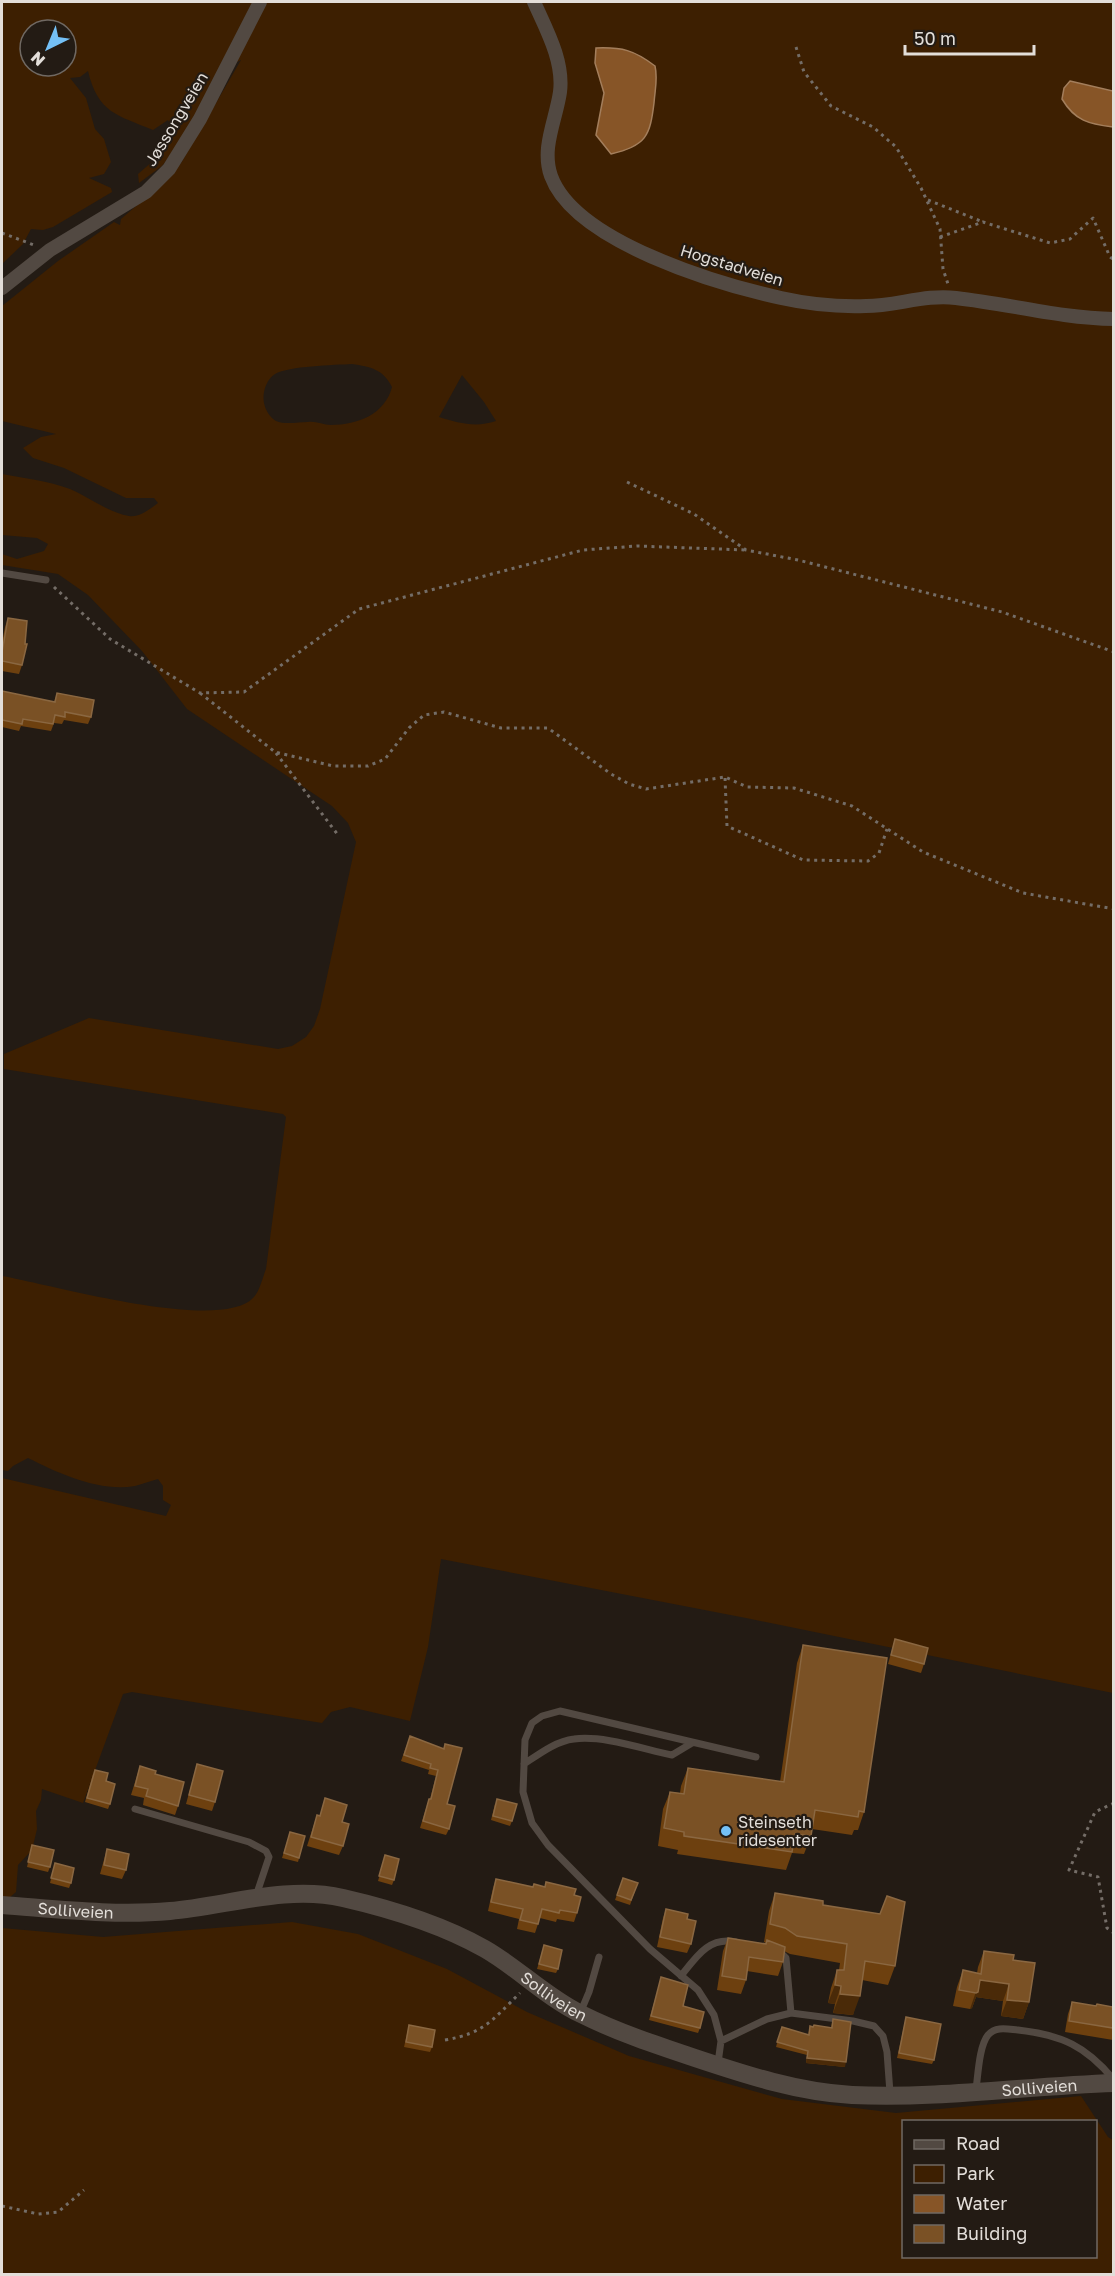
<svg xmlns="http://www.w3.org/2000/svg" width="1115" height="2276" font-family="'Golos Text',sans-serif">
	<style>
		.green { fill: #3d1f01; fill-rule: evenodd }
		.water { fill: #875527; stroke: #a37e5c; stroke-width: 1.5 }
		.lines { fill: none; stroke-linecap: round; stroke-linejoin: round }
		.path { stroke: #746d67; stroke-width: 3; stroke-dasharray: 3 4.5; stroke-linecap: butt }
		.service { stroke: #524942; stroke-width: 7 }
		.minor { stroke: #524942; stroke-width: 14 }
		.tertiary { stroke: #524942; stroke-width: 18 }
		.wall { fill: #6d400f }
		.shaded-wall { fill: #4a2a08 }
		.building { fill: #7a5125; stroke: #8a6741; stroke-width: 1.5 }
		.poi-dot { fill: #74c0f6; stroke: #231b14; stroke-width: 2 }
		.labels { text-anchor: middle; stroke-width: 4.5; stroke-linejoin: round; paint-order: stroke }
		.street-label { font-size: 16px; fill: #e3ded9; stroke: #231b14 }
		.poi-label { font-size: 16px; fill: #e3ded9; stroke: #231b14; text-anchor: start }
	</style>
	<rect width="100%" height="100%" fill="#231b14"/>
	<path class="green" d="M2,2H1113V1693L746,1618L441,1559L428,1647L410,1721L350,1707L331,1712L322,1723L132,1692L123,1694L83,1803L42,1789L41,1800L36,1811L37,1829L32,1850L18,1865L16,1892L9,1898L2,1897V1478L166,1516L171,1505L163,1500V1486L158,1479C150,1481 143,1484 135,1486C99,1492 60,1474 28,1458L13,1466L8,1471L2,1470V1276C49,1284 219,1333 253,1298C260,1291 262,1279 266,1269L286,1117L283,1114L4,1069V1054L89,1018L278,1049L292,1046L306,1037L314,1026L320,1009L356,842L348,823L332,806L187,709L142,651L88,595L58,574L2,565V554L17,559L44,551L48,544L37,538L2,535V474C24,478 48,481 70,489C89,497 107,512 129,516C139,518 150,509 158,503L154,498H126L64,468L33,458L23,448L41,437L56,434L2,421V306L58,261L114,222L120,225L121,219L164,182L181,163L241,60L235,63L189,131L162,166L139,183L138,174L160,155L174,134L168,120L153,130C117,115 98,113 88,71L80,77L70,78L86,98L95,129L104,139L111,162L104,174L89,178L111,188L112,192L53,227L43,230L31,229L23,244L2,264ZM30,30H66V66H30ZM352,364C371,367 383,369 392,387C385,414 358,425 331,425C323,425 316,421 308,422C299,422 285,425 276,421C270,418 265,409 264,403C262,393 266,380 275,374C289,366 334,365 352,364ZM462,375L484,402L496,421C476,428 458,423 439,417Z
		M292,1922L358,1934L447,1969L527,2012L629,2056L782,2099L896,2113L1081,2096L1108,2137L1113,2140V2274H2V1928L103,1937ZM904,2122H1096V2256H904Z"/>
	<path class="water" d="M596,48C622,47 634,50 655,66C658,79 655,89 654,103C650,136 646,146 611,154L596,135L604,93L595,63Z
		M1070,81L1113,91V127C1089,124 1075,121 1062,99L1064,88Z"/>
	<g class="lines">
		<path class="path" d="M796,47L804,72L831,106L873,127L896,147L921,188L940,229L943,269L948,284
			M928,200L983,222
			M2,233L34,245
			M940,237L983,222L1050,243L1070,239L1093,218L1110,257L1114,260
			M627,482L694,514L746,550L798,560L1002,612L1114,652
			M54,587L110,639L200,693L244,692L359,609L583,550L637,546L746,550
			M200,693L275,752L333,766H368L385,759L409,728L424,715L444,712L501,728H548L611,774L629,784L646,789L725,777L747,787L794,788L852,806L923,852L1023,893L1114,909
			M276,753L338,835
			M725,778L727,826L803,860L868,861L879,853L887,829
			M1114,1803L1095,1812L1069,1870L1098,1877L1107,1928L1114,1933
			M445,2040C485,2033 492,2020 520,1993
			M2,2206L38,2214L58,2212L84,2190"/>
		<path class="service" d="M2,573L46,580
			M524,1764C539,1754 556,1741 574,1739C603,1735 643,1749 672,1755L692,1743
			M135,1809L249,1842L266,1851L269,1857L256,1896
			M779,1951L786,1958L791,2013
			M681,1976C696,1957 709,1936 736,1942
			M581,2011L589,1992L599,1957
			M721,2041L767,2019L791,2013L853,2021L874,2026L883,2036L887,2052L890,2093
			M718,2063L721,2041L714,2015L698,1990L650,1949L548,1845L532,1823L523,1792L525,1740L532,1723L542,1716L560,1711L756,1757
			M976,2089C978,2076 979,2046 988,2035C996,2026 1007,2029 1018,2030C1062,2035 1086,2046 1114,2080"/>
		<path class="minor" d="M534,2C546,29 564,61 560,92C556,120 541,148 551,176C575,242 718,284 781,298C808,304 838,307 866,306C896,306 926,294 956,298C1009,304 1060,318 1114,319
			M2,288L50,250L146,192L169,169L200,119L260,2"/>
		<path class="tertiary" id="s1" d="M2,1905C57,1909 114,1916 170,1911C227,1906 286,1885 343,1898C391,1909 441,1924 485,1949C518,1968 546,1997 581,2014C617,2032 656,2045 695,2058C746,2075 798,2092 852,2095C939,2099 1027,2086 1114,2083"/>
	</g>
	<path class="wall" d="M8,618L22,665L19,674L2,671V643L5,627Z
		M2,691L54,702L57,693L91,717L88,724L64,720L62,724L54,723L51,731L21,726L19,731L2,727Z
		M895,1639L924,1664L921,1673L888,1664Z
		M803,1645L864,1812L858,1830H854L852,1835L812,1829L811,1836L804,1854L792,1853L786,1870L677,1854L678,1850L658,1846L663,1809L670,1792L680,1793L681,1786L688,1768L780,1782L797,1663Z
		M410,1736L443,1749L445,1744L449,1829L446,1835L420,1828L427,1805L429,1799H430L436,1776L428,1774L429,1770L401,1761Z
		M197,1764L215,1802L212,1811L186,1804Z
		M140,1766L155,1774L178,1806L175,1815L143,1805L144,1798L131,1795Z
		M93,1774L106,1781L110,1804L108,1809L85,1802Z
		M325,1798L342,1822L343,1846L339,1855L307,1846L317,1815L320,1816Z
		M495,1804L512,1821L510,1826L491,1820Z
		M290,1832L305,1836L298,1862L282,1858Z
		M32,1845L50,1867L48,1872L27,1867Z
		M107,1849L126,1870L122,1879L100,1874Z
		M384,1860L394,1880L392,1885L378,1881Z
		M55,1863L71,1883L69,1888L50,1883Z
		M623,1878L638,1883L630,1905L615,1900Z
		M496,1879L533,1887H545L546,1882L574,1895L577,1913L574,1922L557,1919L556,1922L540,1918L535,1933L517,1929L519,1919L488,1911L493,1888Z
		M775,1893L823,1905L895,1966L888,1985L862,1980L853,2015L833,2013L835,2004L828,2003L831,1988L837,1970H839L840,1963L790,1954L784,1951L783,1962L778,1976L747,1971L746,1980L741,1994L717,1990L723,1951L728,1938L765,1944L766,1943L764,1942L769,1911Z
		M666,1909L687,1919L691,1944L687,1953L657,1947L663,1918Z
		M544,1945L558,1969L556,1973L537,1969Z
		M984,1951L1013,1960L1029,2002L1023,2019L1001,2016L1003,2001L976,1997L972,2008L970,2009L953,2006L957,1987L963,1970L977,1973L978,1967Z
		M660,1982L683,2006L700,2028L698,2033L649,2020Z
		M1072,2002L1096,2006L1113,2007V2040L1065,2032L1068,2014Z
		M906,2017L934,2060L932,2064L897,2058Z
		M833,2019L845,2067L806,2063L807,2055L776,2047L780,2032L808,2035L810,2026L831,2027Z
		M409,2025L432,2047L430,2052L404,2047Z"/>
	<path class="shaded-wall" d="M980,1980L1009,1984L1003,2001L976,1997L972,2008L970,2009Z
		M835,1985L841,1986L835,2004L828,2003Z
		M840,1994L860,1996L853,2015L833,2013Z
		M1007,2000L1029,2002L1023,2019L1001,2016Z
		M807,2058L846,2062L845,2067L806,2063Z"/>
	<path class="building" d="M8,618L27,621L25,644H27L22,665L2,661V652Z
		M2,691L55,702L57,693L94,700L91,717L65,712V717L55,715L53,724L23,719L22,724L2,720Z
		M895,1639L928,1648L924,1664L891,1655Z
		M803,1645L887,1658L864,1812L859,1811L858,1817L815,1810L811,1836L795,1834L792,1852L684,1836V1832L664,1828L670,1792L684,1794L688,1768L784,1782Z
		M410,1736L444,1749L445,1744L462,1748L447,1804L455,1806L449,1829L423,1821L429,1799H431L438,1770L430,1768L431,1764L404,1755Z
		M197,1764L223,1771L215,1802L189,1795Z
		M140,1766L156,1771L155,1774L184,1782L178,1806L146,1796L148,1789L135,1786Z
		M95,1770L108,1773L106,1781L115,1784L110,1804L87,1798Z
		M325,1798L347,1805L342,1822L349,1824L343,1846L311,1837L317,1815L320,1816Z
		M497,1799L517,1804L512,1821L493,1816Z
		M290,1832L305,1836L299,1858L284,1853Z
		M32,1845L54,1850L50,1867L28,1862Z
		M107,1849L129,1854L126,1870L104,1865Z
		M385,1855L399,1859L394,1880L379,1876Z
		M55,1863L74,1868L71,1883L51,1878Z
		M623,1878L638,1883L631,1900L617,1895Z
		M496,1879L533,1887L534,1884L545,1887L546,1882L576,1889L574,1895L581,1897L577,1913L560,1910L559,1913L542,1909L538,1924L520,1920L523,1909L491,1902Z
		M775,1893L823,1901V1905L880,1914L887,1896L905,1902L895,1966L865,1961L860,1996L840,1994L841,1986L835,1985L837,1970H844L847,1944L797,1936L785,1928L770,1924Z
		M666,1909L688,1914L687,1919L696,1921L691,1944L660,1937Z
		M728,1938L766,1944L767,1940L785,1947L783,1962L749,1957L746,1980L722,1976Z
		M544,1945L562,1950L558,1969L539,1964Z
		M984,1951L1014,1955L1013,1960L1035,1963L1029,2002L1007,2000L1009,1984L980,1980L978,1992L976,1993L959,1990L963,1970L981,1974Z
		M661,1977L688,1985L683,2006L704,2012L700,2028L651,2016Z
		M1072,2002L1096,2006L1097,2004L1113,2007V2028L1069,2021Z
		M906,2017L941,2024L934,2060L899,2053Z
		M833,2019L851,2022L846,2062L807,2058L808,2051L777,2042L782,2027L809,2035L810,2026L813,2027L814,2025L832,2028Z
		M409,2025L435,2030L432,2047L406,2042Z"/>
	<circle class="poi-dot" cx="726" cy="1831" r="6"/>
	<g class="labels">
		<g class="street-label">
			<text transform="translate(176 119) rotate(-59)" y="6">Jøssongveien</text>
			<text transform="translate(732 265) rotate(17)" y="6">Hogstadveien</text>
			<text dy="6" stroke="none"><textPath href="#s1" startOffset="74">Solliveien</textPath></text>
			<text dy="6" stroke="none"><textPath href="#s1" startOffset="578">Solliveien</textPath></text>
			<text dy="6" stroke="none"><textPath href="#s1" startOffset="1082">Solliveien</textPath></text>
		</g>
		<g class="poi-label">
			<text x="738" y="1828">Steinseth<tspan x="738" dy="18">ridesenter</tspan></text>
		</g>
	</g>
	<rect width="1115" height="2276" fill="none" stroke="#e3ded9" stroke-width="6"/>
	<rect x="902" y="2120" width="195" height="138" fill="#231b14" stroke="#706963" stroke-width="1.5"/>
	<rect x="914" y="2140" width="30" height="9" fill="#524942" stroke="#706963" stroke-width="1.5"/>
	<text x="956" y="2150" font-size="18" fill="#e3ded9">Road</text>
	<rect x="914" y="2165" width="30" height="18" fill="#3d1f01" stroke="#706963" stroke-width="1.5"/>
	<text x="956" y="2180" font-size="18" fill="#e3ded9">Park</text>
	<rect x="914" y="2195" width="30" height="18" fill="#875527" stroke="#706963" stroke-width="1.5"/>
	<text x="956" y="2210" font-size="18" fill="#e3ded9">Water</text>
	<rect x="914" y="2225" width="30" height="18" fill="#7a5125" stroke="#706963" stroke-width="1.5"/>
	<text x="956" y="2240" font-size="18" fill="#e3ded9">Building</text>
	<g transform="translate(48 48) rotate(223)"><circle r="28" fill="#231b14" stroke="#706963" stroke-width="1.5"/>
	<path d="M0-4.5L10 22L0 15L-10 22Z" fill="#74c0f6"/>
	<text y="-9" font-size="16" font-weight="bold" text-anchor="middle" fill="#e3ded9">N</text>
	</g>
	<path d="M905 45v9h129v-9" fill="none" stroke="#e3ded9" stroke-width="3"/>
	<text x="914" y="45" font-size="18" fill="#e3ded9" stroke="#231b14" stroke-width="4.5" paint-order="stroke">50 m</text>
</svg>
